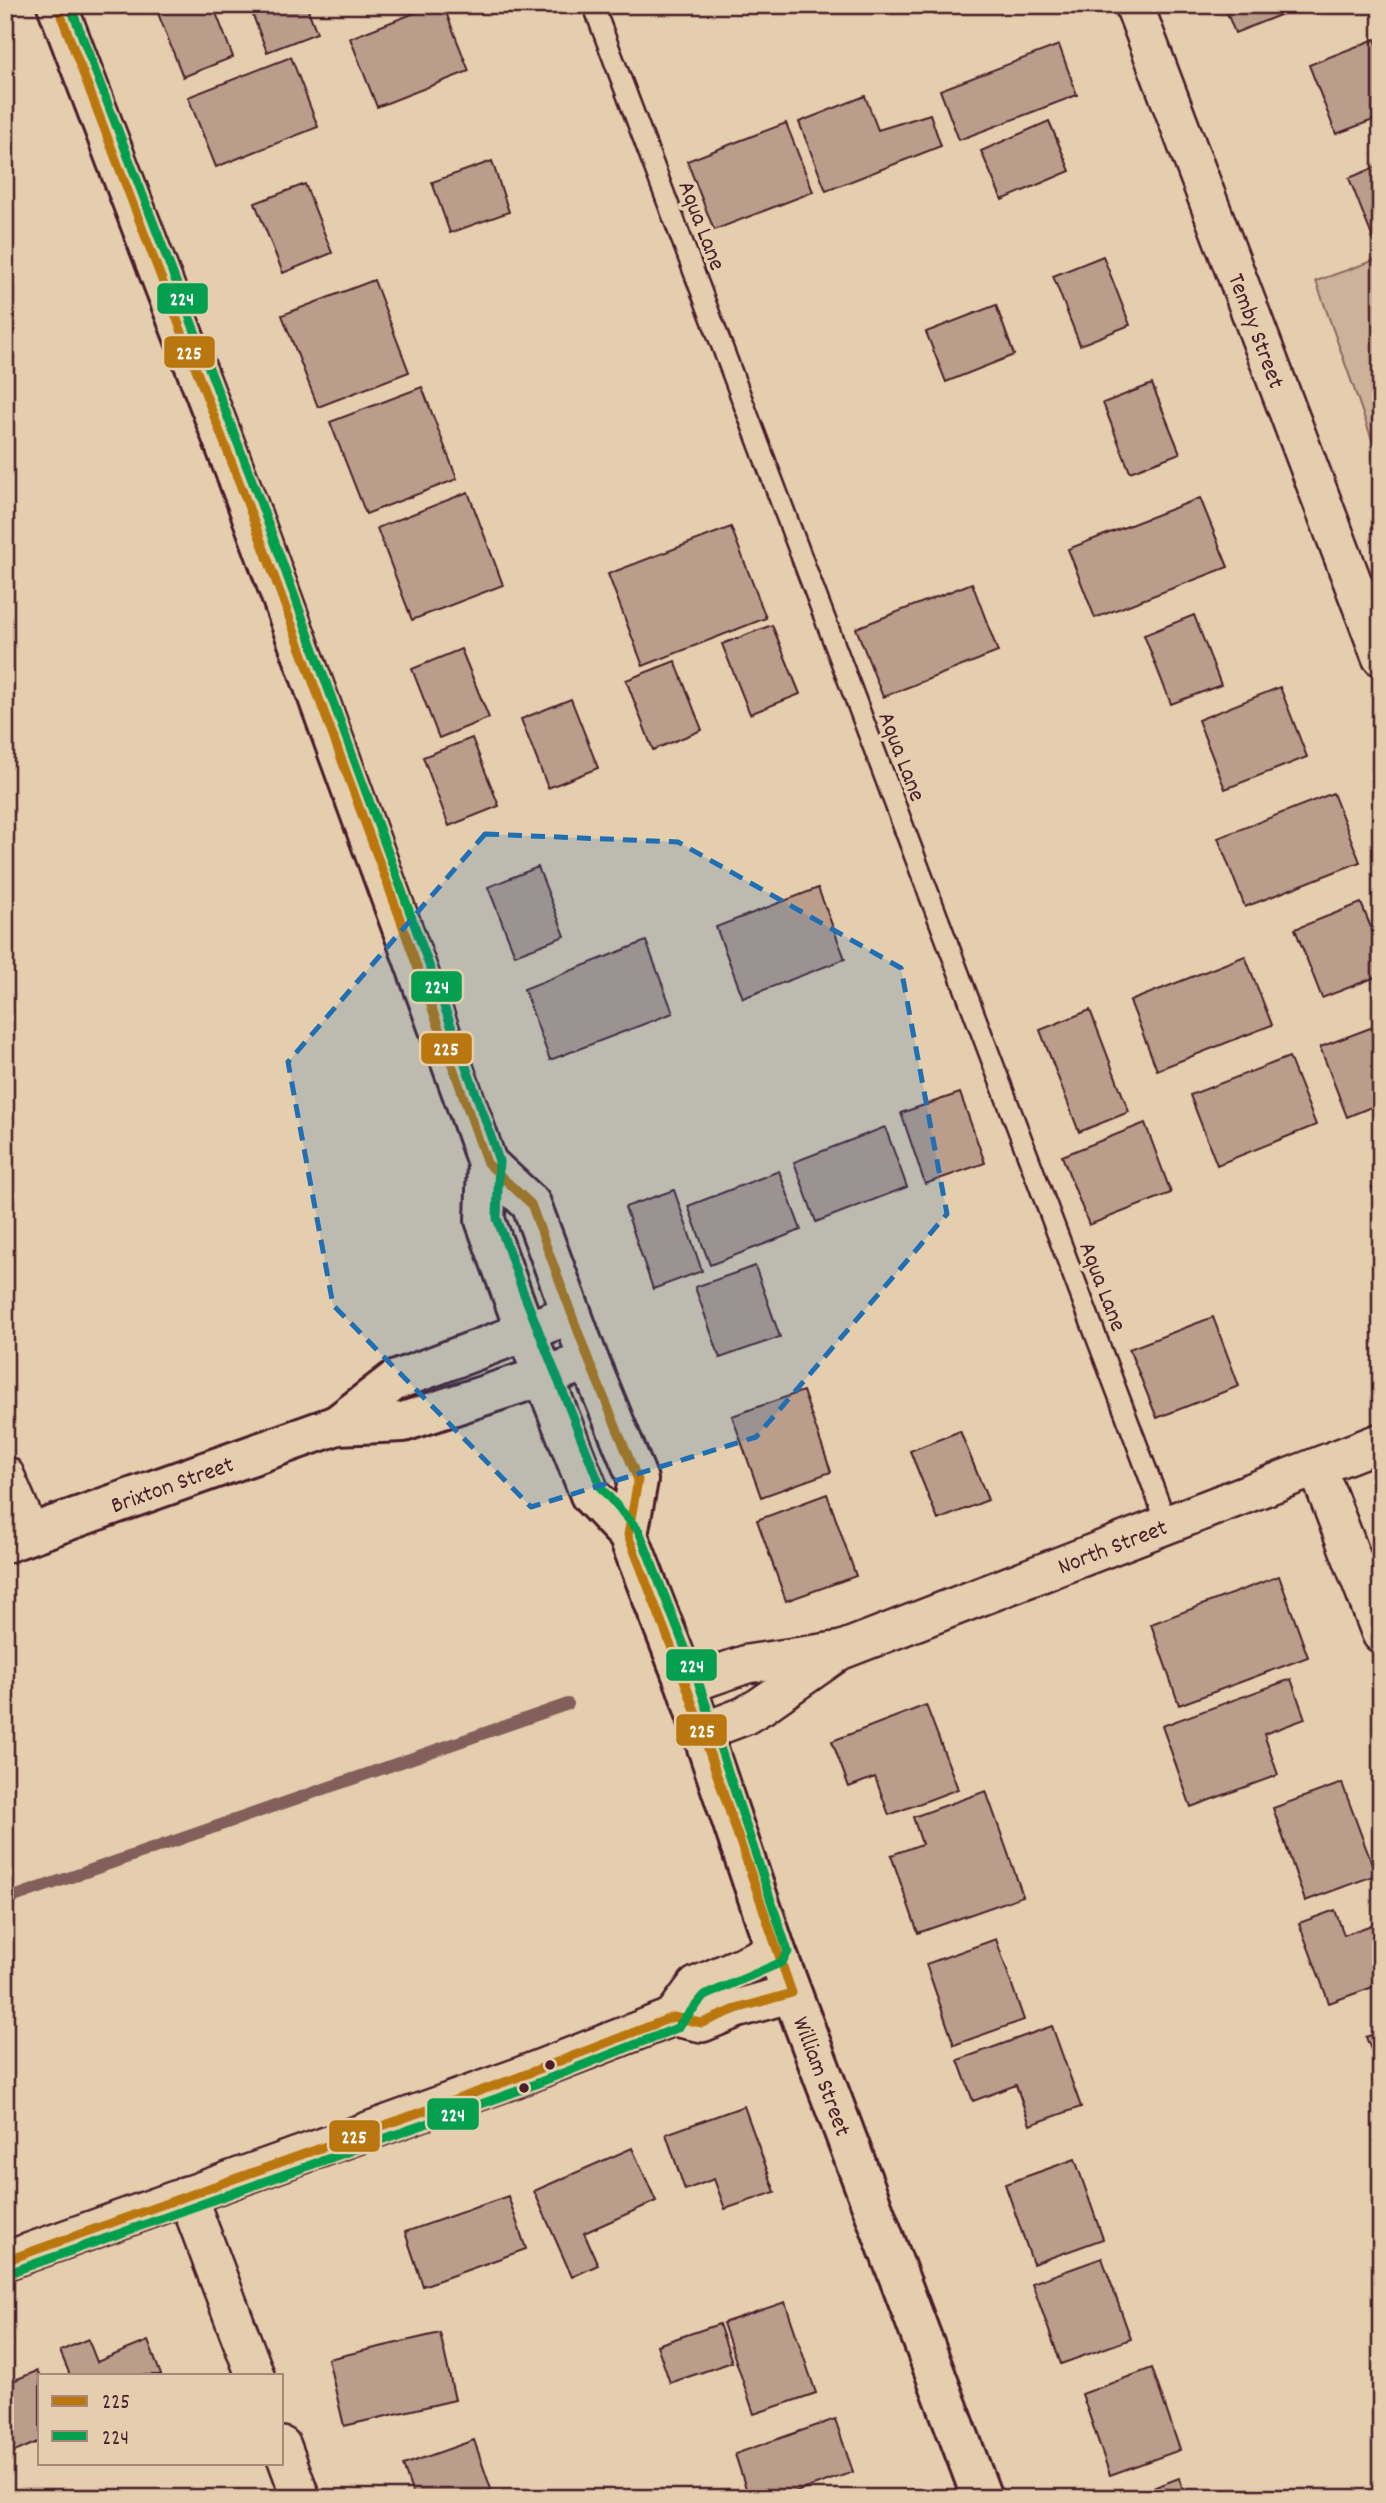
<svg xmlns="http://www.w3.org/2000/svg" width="1386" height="2503" font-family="Dekko,sans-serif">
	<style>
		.green { fill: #ccb299; stroke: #8b6862; stroke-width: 2 }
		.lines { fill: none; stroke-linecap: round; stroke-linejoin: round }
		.stream { stroke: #825f5a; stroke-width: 12 }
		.building { fill: #ba9d8a; stroke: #4a1f2b; stroke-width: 2 }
		.service-casing { stroke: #4a1f2b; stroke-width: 24 }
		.minor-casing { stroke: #4a1f2b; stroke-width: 42 }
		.secondary-casing { stroke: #4a1f2b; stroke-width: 44 }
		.primary-casing { stroke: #4a1f2b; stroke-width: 44 }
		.service { stroke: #e5ceae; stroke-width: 19 }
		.minor { stroke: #e5ceae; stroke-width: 37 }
		.secondary { stroke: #e5ceae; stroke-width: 38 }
		.primary { stroke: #e5ceae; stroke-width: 38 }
		.bus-1-casing { stroke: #e5ceae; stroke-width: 14 }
		.bus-2-casing { stroke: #e5ceae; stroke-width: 14 }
		.bus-1 { stroke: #ba770f; stroke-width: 9 }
		.bus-2 { stroke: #049f4f; stroke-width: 9 }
		.marked { fill: #1f6fb2; fill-opacity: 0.2; stroke: #1f6fb2; stroke-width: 5; stroke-dasharray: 14 9; stroke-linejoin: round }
		.bus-dot { fill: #4a1f2b; stroke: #e5ceae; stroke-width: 2.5 }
		.labels { text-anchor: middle; stroke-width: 7; stroke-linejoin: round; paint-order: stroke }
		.street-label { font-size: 24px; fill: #4a1f2b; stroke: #e5ceae }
		.line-badge { stroke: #e5ceae; stroke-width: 2.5 }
		.badge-label { font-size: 19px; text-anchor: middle; font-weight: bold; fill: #fff }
	</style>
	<rect width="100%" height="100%" fill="#e5ceae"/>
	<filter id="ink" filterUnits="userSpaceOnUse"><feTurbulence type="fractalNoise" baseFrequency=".0143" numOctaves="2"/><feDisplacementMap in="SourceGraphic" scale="14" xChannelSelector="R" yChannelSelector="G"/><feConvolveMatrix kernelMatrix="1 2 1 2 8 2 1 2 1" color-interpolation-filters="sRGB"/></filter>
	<g filter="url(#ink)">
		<path class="green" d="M1381,258V465L1316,281Z"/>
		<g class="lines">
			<path class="stream" d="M5,1900L568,1704"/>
		</g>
		<path class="building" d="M164,5H213L233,57L183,77L156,8Z
			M249,5H306L317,33L267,52Z
			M435,5H443L469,71L377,107L350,38Z
			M1224,5H1305L1235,33Z
			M1375,39L1381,55V117L1336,134L1309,65Z
			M1059,45L1077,95L959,140L940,90Z
			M291,57L318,127L216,167L188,97Z
			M865,96L878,130L930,114L941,146L826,191L799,122Z
			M1049,121L1070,171L1002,200L981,151Z
			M786,123L813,192L714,230L687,161Z
			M492,161L509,212L450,233L432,182Z
			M1381,165V259L1349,178Z
			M305,184L332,253L283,273L255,203Z
			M1103,256L1130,325L1080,345L1053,276Z
			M374,280L409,372L318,407L282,315Z
			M996,305L1014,355L946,382L926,332Z
			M1152,384L1180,453L1130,472L1103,403Z
			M422,387L457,479L366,514L330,422Z
			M468,492L503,585L412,620L377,528Z
			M1200,498L1228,567L1095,618L1068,549Z
			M731,527L766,618L643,666L608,574Z
			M972,583L998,652L883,697L856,628Z
			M1194,615L1221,685L1171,704L1144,635Z
			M772,625L800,694L750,714L722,644Z
			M461,649L489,718L439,738L412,669Z
			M675,661L702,730L653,750L626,680Z
			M1280,687L1307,757L1225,789L1198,720Z
			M571,699L598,768L548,788L521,719Z
			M472,738L499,806L449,826L423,757Z
			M1333,793L1360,862L1245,907L1218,838Z
			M538,867L565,936L515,955L488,887Z
			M818,888L845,959L743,998L716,927Z
			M1361,903L1381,952V975L1322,998L1295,929Z
			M646,941L673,1013L550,1060L524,989Z
			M1245,956L1272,1025L1157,1070L1130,1001Z
			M1090,1010L1129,1112L1079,1132L1040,1030Z
			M1381,1024V1103L1347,1117L1320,1047Z
			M1289,1057L1316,1125L1217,1165L1190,1095Z
			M960,1093L985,1163L925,1184L901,1113Z
			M1145,1123L1171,1193L1089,1225L1062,1156Z
			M885,1127L907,1187L816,1222L794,1162Z
			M779,1171L801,1230L710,1265L688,1206Z
			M1381,1184V1209L1372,1187Z
			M674,1190L702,1271L653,1289L625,1207Z
			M755,1266L780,1337L720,1358L695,1287Z
			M1213,1317L1239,1386L1157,1418L1129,1349Z
			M803,1391L831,1472L761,1497L732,1416Z
			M960,1431L988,1500L938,1520L910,1451Z
			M827,1494L856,1576L786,1601L757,1520Z
			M1279,1576L1308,1657L1179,1705L1151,1624Z
			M1291,1679L1305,1719L1264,1734L1278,1775L1191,1807L1162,1726Z
			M926,1705L958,1789L889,1815L875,1777L849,1787L832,1741Z
			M1342,1783L1376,1875L1305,1901L1273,1808Z
			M986,1791L1023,1896L918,1933L891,1855L922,1844L913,1817Z
			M1335,1910L1344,1935L1377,1923L1381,1932V1984L1329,2003L1299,1923Z
			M996,1939L1024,2020L954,2045L926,1964Z
			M1052,2026L1081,2107L1030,2125L1016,2085L973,2101L958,2060Z
			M1381,2031V2075L1366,2037Z
			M744,2106L775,2192L725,2209L714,2179L685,2190L666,2134Z
			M632,2148L656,2201L584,2233L598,2265L572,2277L534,2191Z
			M1075,2159L1103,2239L1033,2264L1005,2184Z
			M508,2196L526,2249L423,2286L405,2232Z
			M1102,2258L1131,2339L1061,2364L1032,2283Z
			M785,2302L816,2393L754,2414L723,2323Z
			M719,2324L732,2362L670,2383L657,2345Z
			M440,2333L455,2400L344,2426L328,2359Z
			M88,2339L97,2362L148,2341L161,2375H70L60,2351Z
			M1152,2368L1180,2450L1110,2475L1082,2394Z
			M37,2371L40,2377V2441L5,2456V2384Z
			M835,2419L853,2472L779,2498H749L735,2454Z
			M474,2440L494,2498H414L403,2465Z
			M1179,2478L1186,2498H1126Z"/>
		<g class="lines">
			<defs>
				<path id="service" d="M593,5L1167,1524"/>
				<g id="minor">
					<path id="s1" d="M1134,5L1381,657"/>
					<path d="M1317,1467L1381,1634"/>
					<path d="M5,1475L30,1534"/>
					<path id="s2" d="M686,1685L747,1664L842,1650L1381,1442"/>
					<path d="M702,1732L744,1716L761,1706L835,1654"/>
					<path d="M673,2017L702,2023L736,2009L792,1993"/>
					<path d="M187,2195L255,2375"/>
					<path d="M5,2261L516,2078L673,2017L696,1986L776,1951"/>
					<path d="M282,2446L301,2498"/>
				</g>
				<g id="secondary">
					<path d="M337,1425L394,1381L572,1314"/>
					<path id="s3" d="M5,1543L337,1425L403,1422L589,1361"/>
				</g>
				<g id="primary">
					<path id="s4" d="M57,5L246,500L472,1120L487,1163L485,1220L519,1314L590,1495L628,1535L686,1685L776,1951L982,2498"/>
					<path d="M487,1163L531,1204L589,1361L638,1480L628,1535"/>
				</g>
			</defs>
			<use href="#service" class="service-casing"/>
			<use href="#minor" class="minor-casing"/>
			<use href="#secondary" class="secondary-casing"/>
			<use href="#primary" class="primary-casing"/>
			<use href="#service" class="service"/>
			<use href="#minor" class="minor"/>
			<use href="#secondary" class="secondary"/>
			<use href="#primary" class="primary"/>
			<defs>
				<path id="bus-1" d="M5,2261L516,2078L673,2017L702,2023L736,2009L792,1993L686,1685L628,1535L638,1480L589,1361L531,1204L487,1163L397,910L246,500L57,5"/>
				<path id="bus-2" d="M9,2273L520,2090L677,2028L704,1996L782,1962L788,1952L698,1681L639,1531L601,1488L522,1289L497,1218L499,1161L484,1116L258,496L70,5"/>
			</defs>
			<use href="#bus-1" class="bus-1-casing"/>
			<use href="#bus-2" class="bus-2-casing"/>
			<use href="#bus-1" class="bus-1"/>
			<use href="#bus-2" class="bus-2"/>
		</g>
	</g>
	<path class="marked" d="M485,834L678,842L901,968L947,1214L756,1437L531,1507L333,1305L288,1062Z"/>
	<g class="bus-dot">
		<circle cx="550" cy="2065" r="6"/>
		<circle cx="524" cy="2088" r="6"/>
	</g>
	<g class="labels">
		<g class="street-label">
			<text transform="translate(703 225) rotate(69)" y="8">Aqua Lane</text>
			<text dy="8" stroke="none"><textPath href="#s1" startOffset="348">Temby Street</textPath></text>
			<text transform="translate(903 756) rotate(69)" y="8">Aqua Lane</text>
			<text transform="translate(1104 1286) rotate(69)" y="8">Aqua Lane</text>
			<text dy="8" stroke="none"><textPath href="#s3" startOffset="177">Brixton Street</textPath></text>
			<text dy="8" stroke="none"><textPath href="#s2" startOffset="450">North Street</textPath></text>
			<text dy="8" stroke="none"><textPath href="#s4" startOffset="2217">William Street</textPath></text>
		</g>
	</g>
	<g class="line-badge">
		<rect x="156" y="282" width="53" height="33" rx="7" fill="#049f4f"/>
		<rect x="163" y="335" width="53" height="34" rx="7" fill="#ba770f"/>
		<rect x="410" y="970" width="53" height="33" rx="7" fill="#049f4f"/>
		<rect x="420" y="1032" width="53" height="33" rx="7" fill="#ba770f"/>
		<rect x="665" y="1648" width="53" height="34" rx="7" fill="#049f4f"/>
		<rect x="675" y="1713" width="53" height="34" rx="7" fill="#ba770f"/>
		<rect x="426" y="2097" width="54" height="34" rx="7" fill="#049f4f"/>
		<rect x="328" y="2119" width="53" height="34" rx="7" fill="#ba770f"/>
	</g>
	<g class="badge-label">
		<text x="182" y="305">224</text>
		<text x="189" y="359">225</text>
		<text x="437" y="993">224</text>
		<text x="446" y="1055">225</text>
		<text x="692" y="1672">224</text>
		<text x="702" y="1737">225</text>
		<text x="453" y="2121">224</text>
		<text x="354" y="2143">225</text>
	</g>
	<rect width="1386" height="2503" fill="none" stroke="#e5ceae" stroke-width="28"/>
	<rect x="14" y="14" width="1358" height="2475" fill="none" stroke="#4a1f2b" stroke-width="2.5" filter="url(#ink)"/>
	<rect x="38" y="2374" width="245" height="91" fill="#e5ceae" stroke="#a7887a" stroke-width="2"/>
	<rect x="52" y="2396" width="35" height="10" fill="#ba770f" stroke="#a7887a" stroke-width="2"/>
	<text x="102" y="2408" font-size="21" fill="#4a1f2b">225</text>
	<rect x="52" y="2431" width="35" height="10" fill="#049f4f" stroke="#a7887a" stroke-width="2"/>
	<text x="102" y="2444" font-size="21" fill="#4a1f2b">224</text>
</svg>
